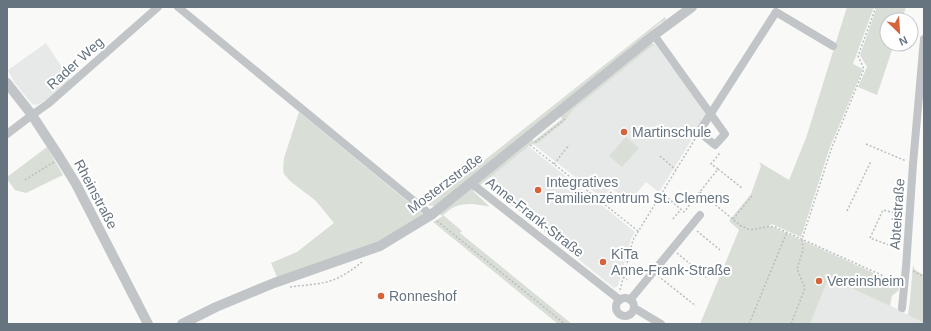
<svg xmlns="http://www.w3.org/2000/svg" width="931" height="331" font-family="Helvetica,sans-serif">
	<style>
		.built { fill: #e7e8e8 }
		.green { fill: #d9ded7 }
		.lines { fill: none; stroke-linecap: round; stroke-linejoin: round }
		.path { stroke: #bbbec0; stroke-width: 1.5; stroke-dasharray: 2 2; stroke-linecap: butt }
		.minor { stroke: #c1c5c8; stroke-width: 8 }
		.tertiary { stroke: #c1c5c8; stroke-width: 10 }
		.poi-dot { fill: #d6633b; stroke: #fff; stroke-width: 1.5 }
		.labels { text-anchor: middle; stroke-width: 4; stroke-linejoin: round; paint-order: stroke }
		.street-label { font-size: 14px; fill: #667480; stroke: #fff }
		.poi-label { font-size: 14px; fill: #667480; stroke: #fff; text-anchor: start }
	</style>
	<rect width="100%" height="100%" fill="#f9f9f7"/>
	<path class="built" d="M46,43L71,81L47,101L45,100L41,103L36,105L32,104L14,82L8,70Z
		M655,44L671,66L680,75L705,110L706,117L659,192L646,182L629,202L611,188L602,198L533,144L538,143L564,122L573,110Z
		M528,146L635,232L631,239L618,286L614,288L490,188V176Z
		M829,277L870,295L924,323V324H810Z"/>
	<path class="green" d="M847,7H874L853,64L863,69L830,147L801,237L774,225L771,224L769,227H773L898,284L899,290L892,296L890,306L829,277L810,324H700L739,230L729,221L751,194L761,166L759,162L789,180L806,138Z
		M877,7H906L902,20H887V44H894L877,95L858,87L867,67L860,55Z
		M665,17L666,20L660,23L581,89L435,206L428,205Z
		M650,43L655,44L573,110L564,122L538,143L530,145L473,191L490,207C478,204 465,202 454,207C450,209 446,213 443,215L462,231L460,233L572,324H558L433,222L443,216L439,214L531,137L534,141L562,119L559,114Z
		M299,112L424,215L406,227L370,246L277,277L271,263L297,252L334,223L316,201L290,181L284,174L283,170L284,158Z
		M626,137L639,148L622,167L609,156Z
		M47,147L63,175L26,193L15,190L7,179V177Z
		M913,265C914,271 919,272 924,275V323L908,315L910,300Z"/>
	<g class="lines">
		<path class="path" d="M535,142L537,141L563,121L565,119
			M866,144L906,161
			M530,145L638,231
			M660,156L676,170
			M554,164L569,145
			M718,169L742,188
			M25,180L54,162
			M700,192L741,226C744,227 746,228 748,229C756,231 765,225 775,227L897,282
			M662,193L684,212L718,169L711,164L720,153L719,152
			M602,202L612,191
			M847,211L871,161
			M673,219L681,209
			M733,219L752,196
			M437,221L565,324
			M697,231L720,250
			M900,249L870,238L883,210L902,215
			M677,253L708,279
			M913,271L924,277
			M658,276L696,306
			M623,277L627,280
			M290,287C304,285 319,285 333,280C344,276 353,269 362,262
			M620,290L633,240L695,139
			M749,324L787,232
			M791,324L805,288L797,269L803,250L802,239L832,147L864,69L858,56L876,7"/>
		<path class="minor" d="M178,7L431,215
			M654,35L725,134L715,145L699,132L776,12L833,46
			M7,134L32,115L49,103L158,7
			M471,183L620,300
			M616 307a9 9 0 1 1 18 0a9 9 0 1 1-18 0Z
			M630,300L700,215
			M634,308L661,324
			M902,308L906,267L913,164L924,39"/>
		<path class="tertiary" d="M7,83L32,115L60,158L76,184L148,324
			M182,324L216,307L274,283L380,246L431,215L654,35L692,7"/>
	</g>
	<g class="poi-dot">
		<circle cx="624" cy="132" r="4"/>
		<circle cx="538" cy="190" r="4"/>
		<circle cx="603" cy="262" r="4"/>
		<circle cx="819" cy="281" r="4"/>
		<circle cx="381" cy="296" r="4"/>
	</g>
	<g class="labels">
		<g class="street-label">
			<text transform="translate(75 63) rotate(-42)" y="5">Rader Weg</text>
			<text transform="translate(445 183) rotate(-37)" y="5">Mosterzstraße</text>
			<text transform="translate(96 194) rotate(62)" y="5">Rheinstraße</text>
			<text transform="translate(897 214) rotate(-86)" y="5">Abteistraße</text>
			<text transform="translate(535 217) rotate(38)" y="5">Anne-Frank-Straße</text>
		</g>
		<g class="poi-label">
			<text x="632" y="137">Martinschule</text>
			<text x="546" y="187">Integratives<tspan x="546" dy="16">Familienzentrum St. Clemens</tspan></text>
			<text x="611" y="259">KiTa<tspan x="611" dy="16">Anne-Frank-Straße</tspan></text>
			<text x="827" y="286">Vereinsheim</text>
			<text x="389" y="301">Ronneshof</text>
		</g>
	</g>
	<rect width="931" height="331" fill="none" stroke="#667480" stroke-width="16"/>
	<g transform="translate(899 32) rotate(155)"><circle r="19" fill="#ffffff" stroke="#c2c7cc"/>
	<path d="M0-3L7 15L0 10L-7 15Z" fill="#d6633b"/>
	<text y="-6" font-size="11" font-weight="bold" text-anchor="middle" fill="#667480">N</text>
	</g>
</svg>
